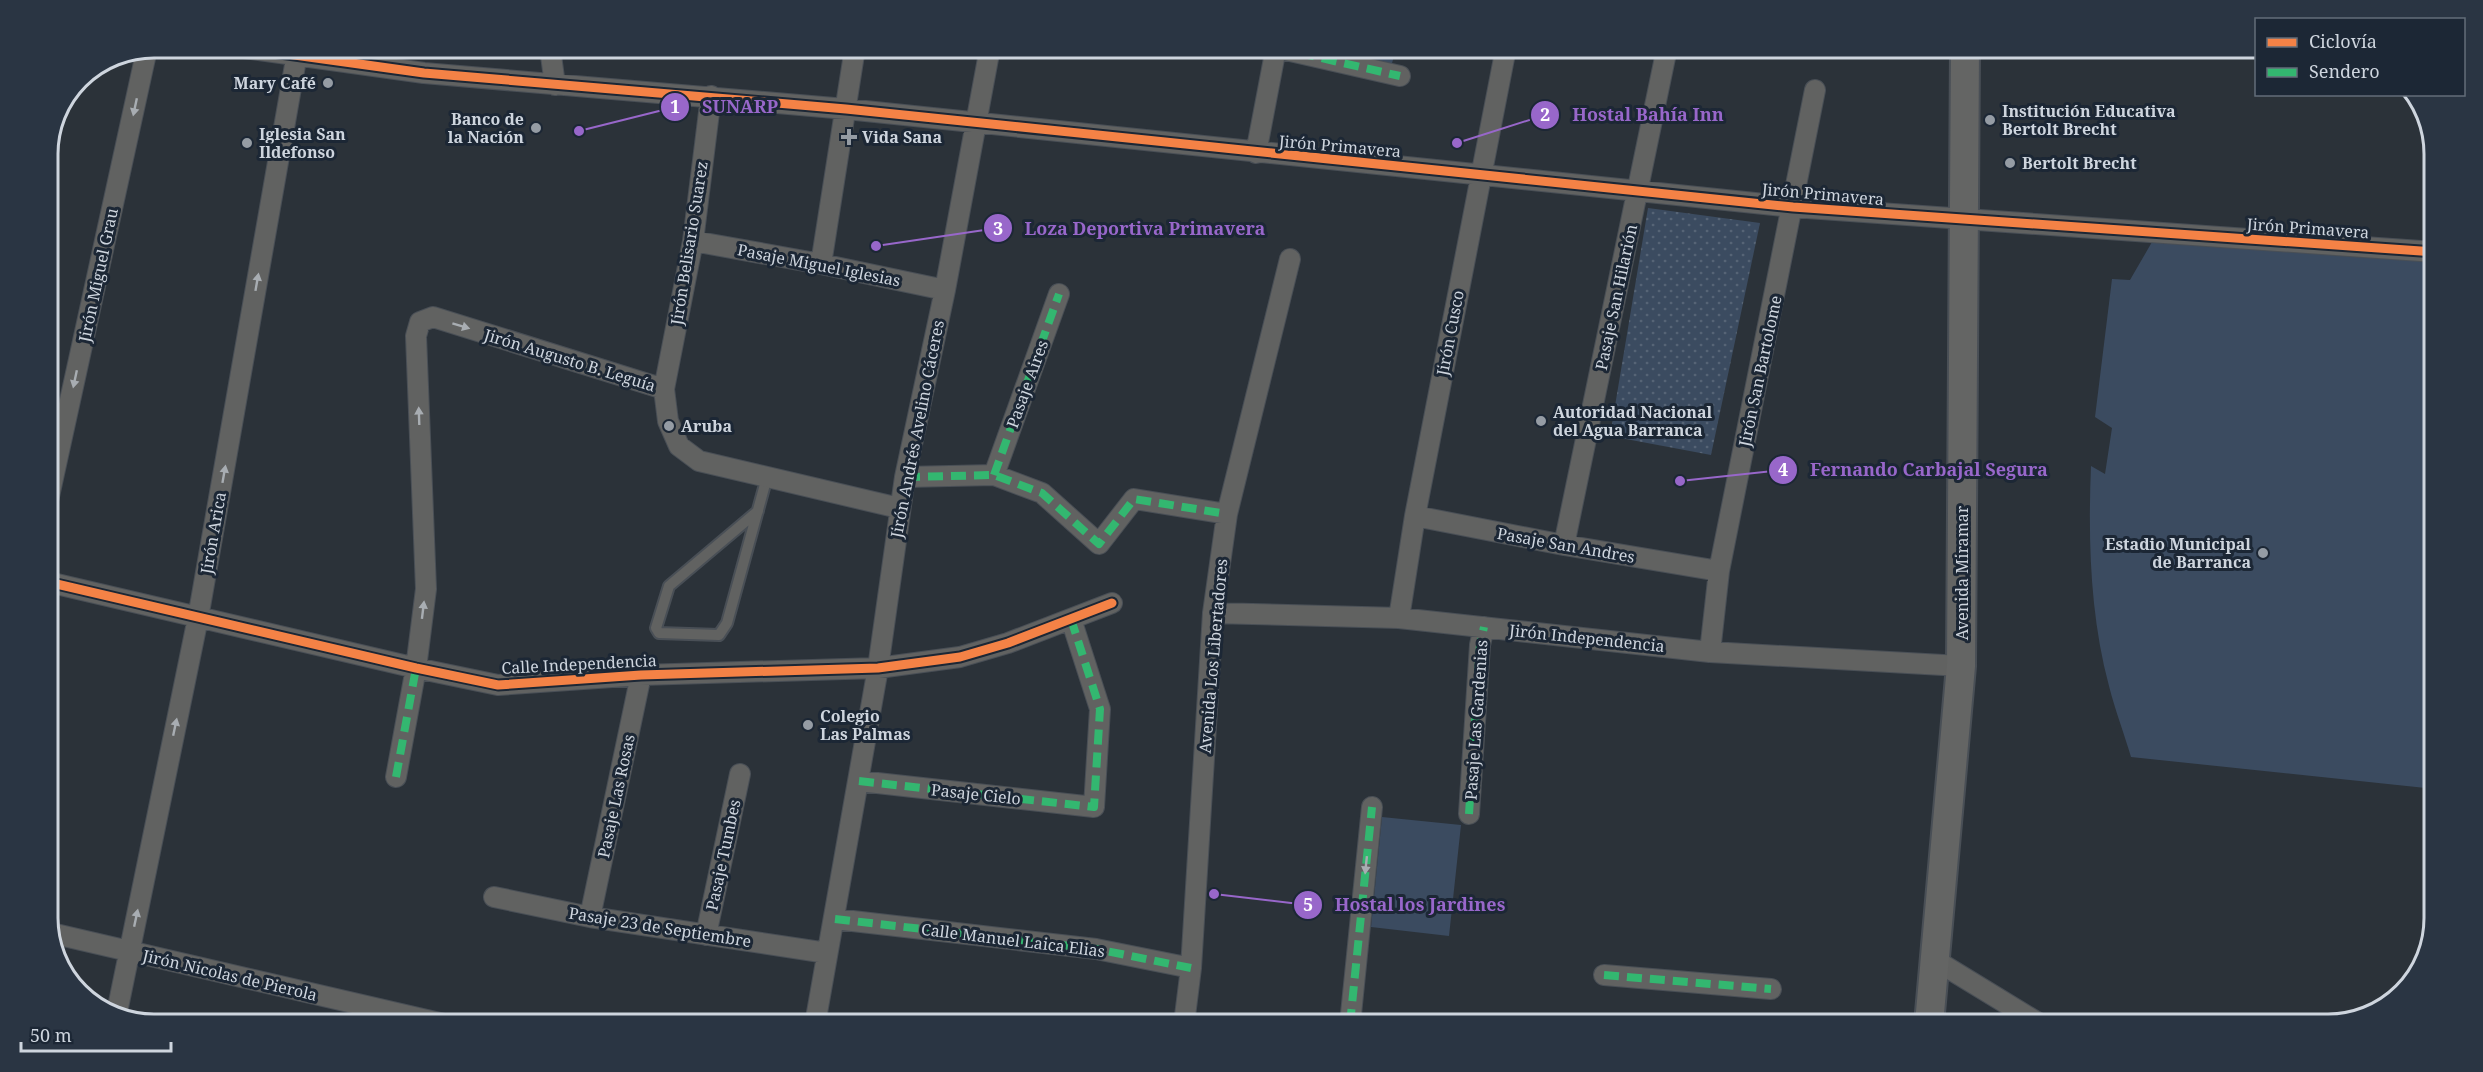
<svg xmlns="http://www.w3.org/2000/svg" width="2483" height="1072" font-family="'Noto Serif',serif">
	<style>
		.grass { fill: #3b4b60 }
		.park { fill: url(#park-dots) }
		.lines { fill: none; stroke-linecap: round; stroke-linejoin: round }
		.lane-casing { stroke: #494f56; stroke-width: 14 }
		.street-casing { stroke: #494f56; stroke-width: 22 }
		.secondary-casing { stroke: #494f56; stroke-width: 32 }
		.lane { stroke: #616261; stroke-width: 10 }
		.street { stroke: #616261; stroke-width: 20 }
		.secondary { stroke: #646564; stroke-width: 28 }
		.quiet { stroke: #33b770; stroke-width: 8; stroke-dasharray: 15 8; stroke-linecap: butt }
		.cycleway-casing { stroke: #1c2735; stroke-width: 13 }
		.cycleway { stroke: #f48246; stroke-width: 9 }
		.oneway { fill: #a8adb2 }
		.poi-dot { fill: #959ca4; stroke: #1c2735; stroke-width: 2 }
		.labels { text-anchor: middle; stroke-width: 6; stroke-linejoin: round; paint-order: stroke }
		.poi-label { font-size: 16px; font-weight: bold; fill: #ced5de; stroke: #1c2735; text-anchor: start }
		.street-label { font-size: 16px; fill: #ced5de; stroke: #1c2735 }
		.rim { fill: none; stroke: #ced5de; stroke-width: 3 }
		.leader { fill: none; stroke: #9867ca; stroke-width: 2 }
		.callout-dot { fill: #9867ca; stroke: #1c2735; stroke-width: 2 }
		.mark-label { font-size: 18px; text-anchor: middle; font-weight: bold; fill: #fff }
		.callout-label { font-size: 18px; text-anchor: middle; font-weight: bold; fill: #9867ca; stroke: #1c2735; stroke-width: 6; stroke-linejoin: round; paint-order: stroke }
	</style>
	<defs>
		<pattern id="park-dots" width="8" height="8" patternUnits="userSpaceOnUse" patternTransform="scale(1.5)"><rect width="8" height="8" fill="#3b4b60"/><path d="M2 2h.1M6 6h.1" fill="none" stroke="#566476" stroke-width="1.8" stroke-linecap="round"/></pattern>
	</defs>
	<rect width="100%" height="100%" fill="#2b3239"/>
	<path class="grass" d="M2152,242L2435,254V789L2131,757C2124,733 2115,710 2109,686C2090,615 2088,539 2091,466L2105,474L2112,428L2095,417L2112,279L2130,280Z
		M1382,817L1461,825L1449,936L1371,927Z"/>
	<path class="park" d="M1316,48H1396L1391,67Z
		M1648,208L1760,223L1711,455L1610,436Z"/>
	<g class="lines">
		<defs>
			<path id="lane" d="M758,511L669,586L656,628L659,633L719,635L727,623L767,477"/>
			<path id="street" d="M244,48L424,73L846,109L1793,207L2435,252
				M550,48L555,85
				M1277,48L1400,76
				M711,96L693,241L664,389L668,421L679,446L699,461L899,508
				M1256,153L1276,48
				M693,241L821,264L945,290
				M821,264L855,48
				M994,475L1059,294
				M905,477L994,475L1042,493L1099,544L1134,499L1227,514
				M48,501L147,49
				M1415,516L1564,545L1719,571
				M1564,545L1667,48
				M48,582L416,668L498,685L641,675L878,668L960,657L1008,643L1112,603
				M1213,613L1399,618L1710,652L1961,666
				M1399,618L1415,516L1506,48
				M1710,652L1719,571L1815,90
				M396,777L416,668L426,589L416,336L420,322L433,317L664,389
				M859,781L1094,807L1100,709L1071,619
				M1469,814L1480,645L1484,627
				M494,897L590,917L827,953
				M590,917L641,675
				M835,919L1096,949L1191,968
				M51,933L444,1024
				M706,935L740,774
				M1935,960L2040,1024
				M1604,975L1771,989
				M116,1017L198,618L298,48
				M815,1024L878,668L905,477L945,290L990,48
				M1184,1024L1191,968L1213,613L1227,514L1290,259
				M1350,1024L1372,807"/>
			<path id="secondary" d="M1929,1024L1961,666L1965,48"/>
		</defs>
		<use href="#lane" class="lane-casing"/>
		<use href="#street" class="street-casing"/>
		<use href="#secondary" class="secondary-casing"/>
		<use href="#lane" class="lane"/>
		<use href="#street" class="street"/>
		<use href="#secondary" class="secondary"/>
		<path class="quiet" d="M1277,48L1400,76
			M994,475L1059,294
			M905,477L994,475L1042,493L1099,544L1134,499L1227,514
			M396,777L416,668
			M859,781L1094,807L1100,709L1071,619
			M1469,814L1480,645L1484,627
			M835,919L1096,949L1191,968
			M1604,975L1771,989
			M1350,1024L1372,807"/>
		<defs>
			<path id="cycleway" d="M244,48L424,73L846,109L1793,207L2435,252
				M48,582L416,668L498,685L641,675L878,668L960,657L1008,643L1112,603"/>
		</defs>
		<use href="#cycleway" class="cycleway-casing"/>
		<use href="#cycleway" class="cycleway"/>
	</g>
	<defs><path id="oneway-solid" d="M-6-.8H1V-3.2L6.5 0L1 3.2V.8H-6Z" transform="scale(1.5)"/></defs>
	<g class="oneway">
		<use href="#oneway-solid" transform="translate(135 107) rotate(102)"/>
		<use href="#oneway-solid" transform="translate(257 282) rotate(-80)"/>
		<use href="#oneway-solid" transform="translate(461 326) rotate(17)"/>
		<use href="#oneway-solid" transform="translate(75 379) rotate(102)"/>
		<use href="#oneway-solid" transform="translate(419 416) rotate(-92)"/>
		<use href="#oneway-solid" transform="translate(224 474) rotate(-80)"/>
		<use href="#oneway-solid" transform="translate(423 610) rotate(-83)"/>
		<use href="#oneway-solid" transform="translate(175 727) rotate(-78)"/>
		<use href="#oneway-solid" transform="translate(1366 865) rotate(96)"/>
		<use href="#oneway-solid" transform="translate(136 918) rotate(-78)"/>
	</g>
	<g class="poi-dot">
		<circle cx="328" cy="83" r="6"/>
		<circle cx="1990" cy="120" r="6"/>
		<circle cx="536" cy="128" r="6"/>
		<path d="M846 128h6v6h6v6h-6v6h-6v-6h-6v-6h6z"/>
		<circle cx="247" cy="143" r="6"/>
		<circle cx="2010" cy="163" r="6"/>
		<circle cx="1541" cy="421" r="6"/>
		<circle cx="669" cy="426" r="6"/>
		<circle cx="2263" cy="553" r="6"/>
		<circle cx="808" cy="725" r="6"/>
	</g>
	<g class="labels">
		<g class="poi-label">
			<text x="316" y="89" text-anchor="end">Mary Café</text>
			<text x="2002" y="117">Institución Educativa<tspan x="2002" dy="18">Bertolt Brecht</tspan></text>
			<text x="524" y="125" text-anchor="end">Banco de<tspan x="524" dy="18">la Nación</tspan></text>
			<text x="259" y="140">Iglesia San<tspan x="259" dy="18">Ildefonso</tspan></text>
			<text x="862" y="143">Vida Sana</text>
			<text x="2022" y="169">Bertolt Brecht</text>
			<text x="1553" y="418">Autoridad Nacional<tspan x="1553" dy="18">del Agua Barranca</tspan></text>
			<text x="681" y="432">Aruba</text>
			<text x="2251" y="550" text-anchor="end">Estadio Municipal<tspan x="2251" dy="18">de Barranca</tspan></text>
			<text x="820" y="722">Colegio<tspan x="820" dy="18">Las Palmas</tspan></text>
		</g>
		<g class="street-label">
			<text transform="translate(1340 146) rotate(5)" y="6">Jirón Primavera</text>
			<text transform="translate(1823 194) rotate(5)" y="6">Jirón Primavera</text>
			<text transform="translate(2308 228) rotate(4)" y="6">Jirón Primavera</text>
			<text transform="translate(689 243) rotate(-81)" y="6">Jirón Belisario Suarez</text>
			<text transform="translate(819 265) rotate(11)" y="6">Pasaje Miguel Iglesias</text>
			<text transform="translate(98 275) rotate(-78)" y="6">Jirón Miguel Grau</text>
			<text transform="translate(1616 297) rotate(-78)" y="6">Pasaje San Hilarión</text>
			<text transform="translate(1450 333) rotate(-79)" y="6">Jirón Cusco</text>
			<text transform="translate(570 360) rotate(17)" y="6">Jirón Augusto B. Leguía</text>
			<text transform="translate(1760 371) rotate(-78)" y="6">Jirón San Bartolome</text>
			<text transform="translate(1027 384) rotate(-70)" y="6">Pasaje Aires</text>
			<text transform="translate(917 429) rotate(-79)" y="6">Jirón Andrés Avelino Cáceres</text>
			<text transform="translate(213 533) rotate(-80)" y="6">Jirón Arica</text>
			<text transform="translate(1566 545) rotate(10)" y="6">Pasaje San Andres</text>
			<text transform="translate(1962 573) rotate(-90)" y="6">Avenida Miramar</text>
			<text transform="translate(1587 638) rotate(6)" y="6">Jirón Independencia</text>
			<text transform="translate(1213 656) rotate(-85)" y="6">Avenida Los Libertadores</text>
			<text transform="translate(579 664) rotate(-3)" y="6">Calle Independencia</text>
			<text transform="translate(1476 720) rotate(-86)" y="6">Pasaje Las Gardenias</text>
			<text transform="translate(976 794) rotate(6)" y="6">Pasaje Cielo</text>
			<text transform="translate(616 796) rotate(-78)" y="6">Pasaje Las Rosas</text>
			<text transform="translate(723 855) rotate(-78)" y="6">Pasaje Tumbes</text>
			<text transform="translate(660 927) rotate(9)" y="6">Pasaje 23 de Septiembre</text>
			<text transform="translate(1013 940) rotate(7)" y="6">Calle Manuel Laica Elias</text>
			<text transform="translate(230 975) rotate(13)" y="6">Jirón Nicolas de Pierola</text>
		</g>
	</g>
	<path d="M0 0H2483V1072H0ZM154 58H2328A96 96 0 0 1 2424 154V918A96 96 0 0 1 2328 1014H154A96 96 0 0 1 58 918V154A96 96 0 0 1 154 58Z" fill="#2a3543" fill-rule="evenodd"/>
	<path class="rim" d="M154 58H2328A96 96 0 0 1 2424 154V918A96 96 0 0 1 2328 1014H154A96 96 0 0 1 58 918V154A96 96 0 0 1 154 58Z"/>
	<path class="leader" d="M579 131L675 107M1457 143L1545 115M876 246L998 228M1680 481L1783 470M1214 894L1308 905"/>
	<g class="callout-dot">
		<circle cx="579" cy="131" r="6"/>
		<circle cx="1457" cy="143" r="6"/>
		<circle cx="876" cy="246" r="6"/>
		<circle cx="1680" cy="481" r="6"/>
		<circle cx="1214" cy="894" r="6"/>
		<circle cx="675" cy="107" r="15"/>
		<circle cx="1545" cy="115" r="15"/>
		<circle cx="998" cy="228" r="15"/>
		<circle cx="1783" cy="470" r="15"/>
		<circle cx="1308" cy="905" r="15"/>
	</g>
	<g class="mark-label">
		<text x="675" y="113">1</text>
		<text x="1545" y="121">2</text>
		<text x="998" y="235">3</text>
		<text x="1783" y="476">4</text>
		<text x="1308" y="911">5</text>
	</g>
	<g class="callout-label">
		<text x="740" y="113">SUNARP</text>
		<text x="1648" y="121">Hostal Bahía Inn</text>
		<text x="1145" y="235">Loza Deportiva Primavera</text>
		<text x="1929" y="476">Fernando Carbajal Segura</text>
		<text x="1420" y="911">Hostal los Jardines</text>
	</g>
	<rect x="2255" y="18" width="210" height="78" fill="#1c2735" stroke="#636d79" stroke-width="1.5"/>
	<rect x="2267" y="38" width="30" height="9" fill="#f48246" stroke="#636d79" stroke-width="1.5"/>
	<text x="2309" y="48" font-size="18" fill="#ced5de">Ciclovía</text>
	<rect x="2267" y="68" width="30" height="9" fill="#33b770" stroke="#636d79" stroke-width="1.5"/>
	<text x="2309" y="78" font-size="18" fill="#ced5de">Sendero</text>
	<path d="M21 1042v9h150v-9" fill="none" stroke="#ced5de" stroke-width="3"/>
	<text x="30" y="1042" font-size="18" fill="#ced5de" stroke="#1c2735" stroke-width="4.5" paint-order="stroke">50 m</text>
</svg>
